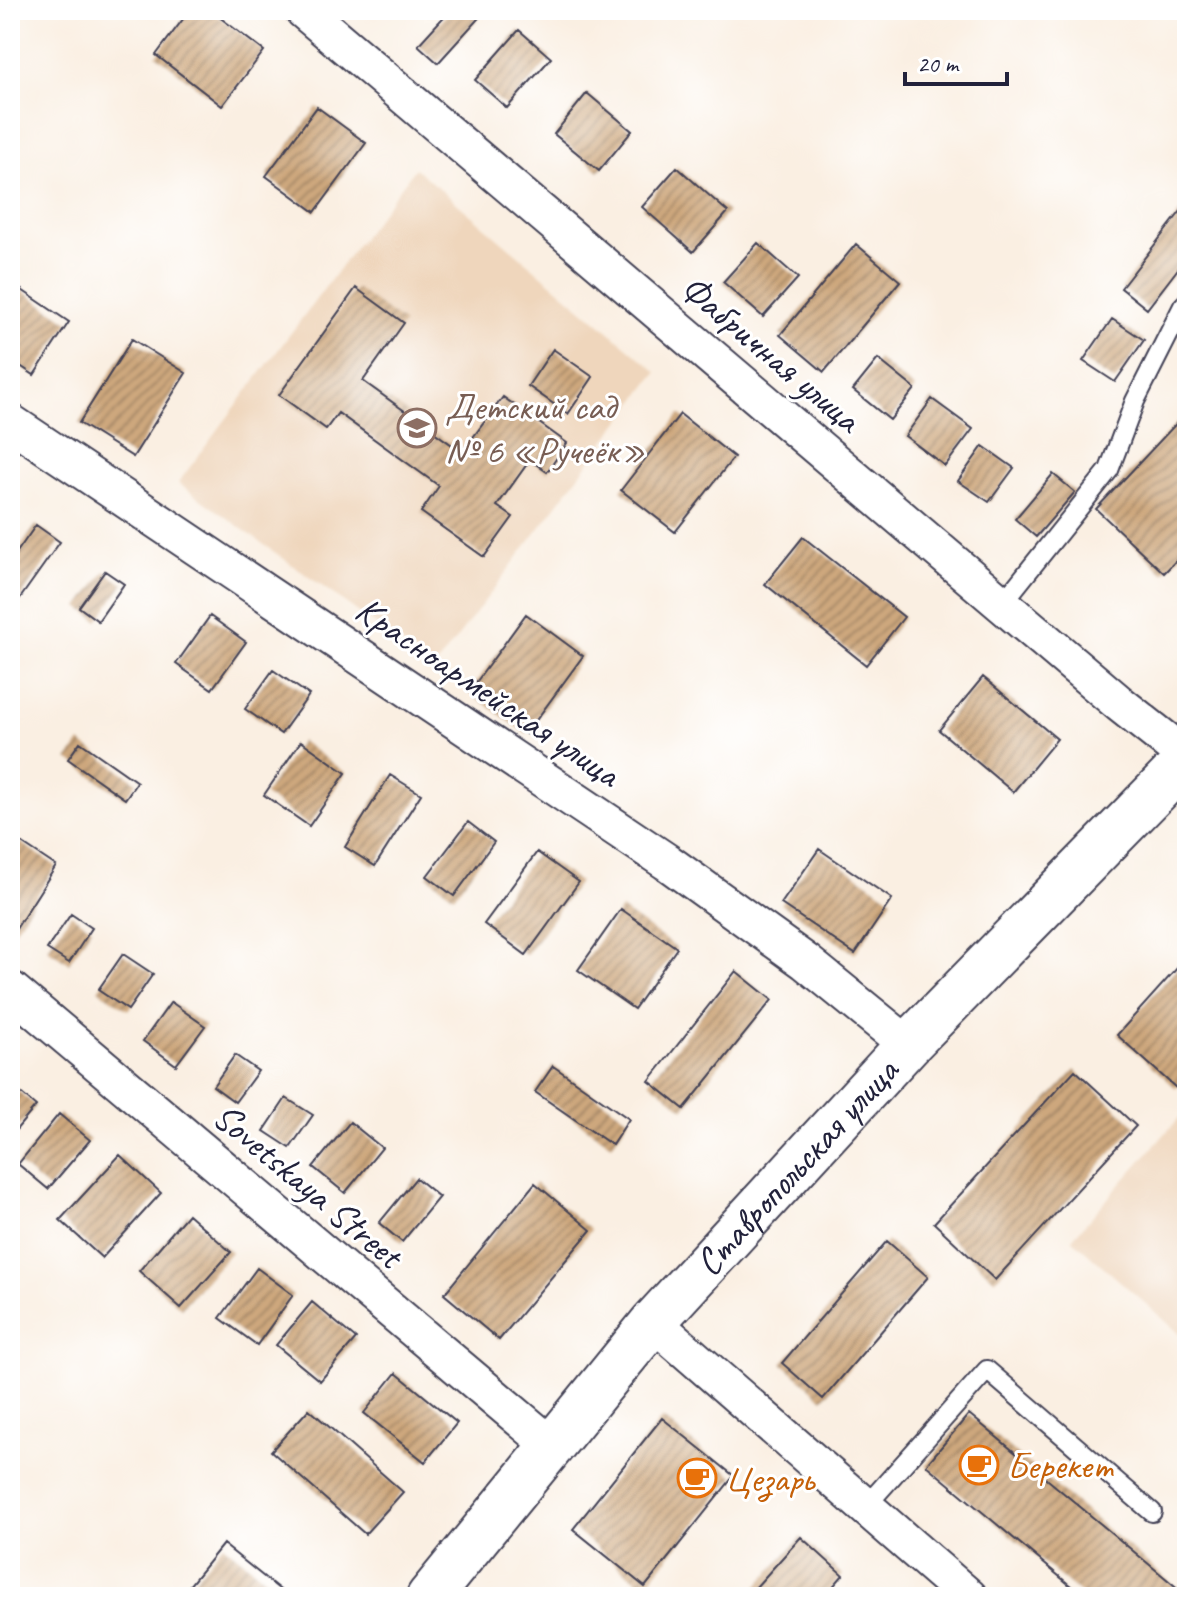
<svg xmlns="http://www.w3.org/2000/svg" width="1197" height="1607" font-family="Caveat,sans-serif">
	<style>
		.built { fill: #efd6bc }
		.building { fill: url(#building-hatch) }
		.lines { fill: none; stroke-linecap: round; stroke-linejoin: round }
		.service-casing { stroke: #424154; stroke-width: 22 }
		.minor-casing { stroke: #424154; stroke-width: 40 }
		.primary-casing { stroke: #424154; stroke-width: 48 }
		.service { stroke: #fff; stroke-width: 18 }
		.minor { stroke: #fff; stroke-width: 36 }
		.primary { stroke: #fff; stroke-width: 44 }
		.labels { text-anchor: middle; stroke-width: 6; stroke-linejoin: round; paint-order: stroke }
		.street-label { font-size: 38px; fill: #22223b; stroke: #fff }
		.education-label { font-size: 38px; fill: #785e54; stroke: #fff; text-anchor: start }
		.food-label { font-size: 38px; fill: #c56008; stroke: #fff; text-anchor: start }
	</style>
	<defs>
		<pattern id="building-hatch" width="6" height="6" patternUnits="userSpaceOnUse" patternTransform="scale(2)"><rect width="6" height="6" fill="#cda77d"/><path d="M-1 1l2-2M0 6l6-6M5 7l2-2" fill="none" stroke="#a68868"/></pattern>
	</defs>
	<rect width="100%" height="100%" fill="#fff"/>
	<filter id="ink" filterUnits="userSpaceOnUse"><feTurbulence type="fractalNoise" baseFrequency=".0125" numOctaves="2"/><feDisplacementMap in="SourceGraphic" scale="16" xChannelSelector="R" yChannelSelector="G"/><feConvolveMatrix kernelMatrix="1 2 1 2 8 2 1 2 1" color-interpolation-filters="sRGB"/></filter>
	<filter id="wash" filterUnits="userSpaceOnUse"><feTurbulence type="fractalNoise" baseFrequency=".006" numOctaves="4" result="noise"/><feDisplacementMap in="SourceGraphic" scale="32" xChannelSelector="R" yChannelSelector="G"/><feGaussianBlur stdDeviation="1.8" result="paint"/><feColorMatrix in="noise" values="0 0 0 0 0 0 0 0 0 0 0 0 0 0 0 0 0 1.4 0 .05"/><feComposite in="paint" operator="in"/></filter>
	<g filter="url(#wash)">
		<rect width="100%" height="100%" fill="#faefe2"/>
		<path class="built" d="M415,168L657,372L435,667L178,483Z
			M1187,1109V1340L1072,1239Z"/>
		<g id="blocks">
			<path class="building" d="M190,10H210L264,51L222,106L156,55Z
				M450,10H486L438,63L418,45Z
				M519,30L551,58L507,108L475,80Z
				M587,93L632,131L599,171L554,134Z
				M317,107L366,143L315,212L266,176Z
				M677,167L728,212L693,252L642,207Z
				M1181,211L1187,215V257L1147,309L1121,288Z
				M758,243L798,278L763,317L723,282Z
				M856,244L900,281L824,372L780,335Z
				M10,282L69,322L34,375L10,359Z
				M356,288L404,323L363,381L462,452L503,397L567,443L547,472L530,460L497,506L513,517L484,557L421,512L439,486L338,413L326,429L279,395Z
				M1112,319L1144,340L1115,382L1083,361Z
				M132,339L186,373L133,457L79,423Z
				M553,349L593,377L568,414L528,386Z
				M878,359L915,389L890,420L853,390Z
				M932,399L973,429L945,466L905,436Z
				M1187,412V549L1164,573L1096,509Z
				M680,414L734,457L675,532L621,490Z
				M983,446L1014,468L989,502L958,481Z
				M1053,474L1075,492L1036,537L1015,519Z
				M36,525L60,542L16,604L10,600V562Z
				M803,537L904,617L866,665L765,584Z
				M105,571L124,584L98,621L79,607Z
				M526,614L583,656L526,734L469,692Z
				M210,616L246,642L212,689L176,664Z
				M273,670L309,695L281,734L245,709Z
				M983,677L1057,739L1013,792L939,730Z
				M301,741L346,773L309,826L264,795Z
				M80,742L137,782L125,799L68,759Z
				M390,775L421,794L375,866L345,847Z
				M468,822L494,842L454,896L427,876Z
				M20,842L56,866L14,932L10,930V857Z
				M819,849L892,899L855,954L781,904Z
				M537,852L579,882L526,955L484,924Z
				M621,909L677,948L634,1009L578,970Z
				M71,914L92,928L69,963L47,949Z
				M123,954L153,974L128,1010L98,990Z
				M1187,957V1075L1176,1088L1117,1035Z
				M736,971L772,1000L684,1109L649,1081Z
				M171,1002L205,1026L176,1065L143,1041Z
				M235,1055L258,1071L235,1102L213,1086Z
				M553,1066L629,1119L612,1145L535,1092Z
				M1075,1070L1136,1126L995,1280L934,1223Z
				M10,1084L36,1106L10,1137Z
				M286,1098L313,1115L290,1148L264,1131Z
				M59,1114L90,1140L48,1189L18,1164Z
				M350,1122L382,1148L345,1193L313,1167Z
				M120,1155L161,1193L102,1258L60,1220Z
				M416,1178L439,1197L402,1242L379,1223Z
				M535,1183L591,1230L499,1340L444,1294Z
				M188,1214L231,1252L181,1308L139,1271Z
				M887,1241L928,1277L823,1399L782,1363Z
				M257,1268L293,1295L257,1345L220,1318Z
				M312,1302L356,1339L320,1381L276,1345Z
				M396,1373L457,1423L425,1462L364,1413Z
				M309,1409L403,1492L365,1534L271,1451Z
				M969,1414L1187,1596V1597H1084L926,1465Z
				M662,1418L734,1476L645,1587L573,1529Z
				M801,1537L843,1575L824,1597H768L756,1587Z
				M223,1544L284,1593L282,1597H180Z"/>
		</g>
	</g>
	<g filter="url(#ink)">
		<use href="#blocks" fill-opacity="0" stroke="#424154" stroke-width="2"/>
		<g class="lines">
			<defs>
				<path id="service" d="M1002,604L1109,470L1135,401L1183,306L1187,302
					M865,1507L987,1370L1152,1512"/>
				<path id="minor" d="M303,10L1002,604L1120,704L1187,757
					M10,422L667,862L806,962L908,1045
					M10,989L551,1445
					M653,1322L969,1597"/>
				<g id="primary">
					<path id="s1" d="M429,1597L653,1322L908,1045L1187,760"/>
				</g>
			</defs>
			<use href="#service" class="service-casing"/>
			<use href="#minor" class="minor-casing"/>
			<use href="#primary" class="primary-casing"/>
			<use href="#service" class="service"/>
			<use href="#minor" class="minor"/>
			<use href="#primary" class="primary"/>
		</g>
	</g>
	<defs>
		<symbol id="school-ring" viewBox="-11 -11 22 22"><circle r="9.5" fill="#fff" stroke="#8d6e63" stroke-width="1.5"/><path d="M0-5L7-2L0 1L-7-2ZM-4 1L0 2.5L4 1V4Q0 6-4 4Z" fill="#8d6e63"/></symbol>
		<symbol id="cafe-ring" viewBox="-11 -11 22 22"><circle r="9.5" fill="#fff" stroke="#e8710a" stroke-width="1.5"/><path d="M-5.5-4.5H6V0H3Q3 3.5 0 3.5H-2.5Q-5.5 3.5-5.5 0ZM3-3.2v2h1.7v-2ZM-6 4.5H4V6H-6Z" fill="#e8710a"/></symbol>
	</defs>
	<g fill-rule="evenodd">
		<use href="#school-ring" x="395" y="406" width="44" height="44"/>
		<use href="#cafe-ring" x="957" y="1443" width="44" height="44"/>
		<use href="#cafe-ring" x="675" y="1456" width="44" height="44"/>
	</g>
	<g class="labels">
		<g class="street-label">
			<text transform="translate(771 353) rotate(40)" y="13">Фабричная улица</text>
			<text transform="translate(488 691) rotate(34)" y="13">Красноармейская улица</text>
			<text dy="13" stroke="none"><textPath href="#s1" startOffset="566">Ставропольская улица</textPath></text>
			<text transform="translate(308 1185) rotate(40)" y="13">Sovetskaya Street</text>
		</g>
		<g class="education-label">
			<text x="445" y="419">Детский сад<tspan x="445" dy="44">№ 6 «Ручеёк»</tspan></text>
		</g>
		<g class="food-label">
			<text x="1007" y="1478">Берекет</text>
			<text x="725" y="1491">Цезарь</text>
		</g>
	</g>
	<rect width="1197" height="1607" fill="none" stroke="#fff" stroke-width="40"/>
	<path d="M905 72v12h102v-12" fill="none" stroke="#22223b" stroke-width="4"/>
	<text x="917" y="72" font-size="24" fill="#22223b" stroke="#ffffff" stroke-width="6" paint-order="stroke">20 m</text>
</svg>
